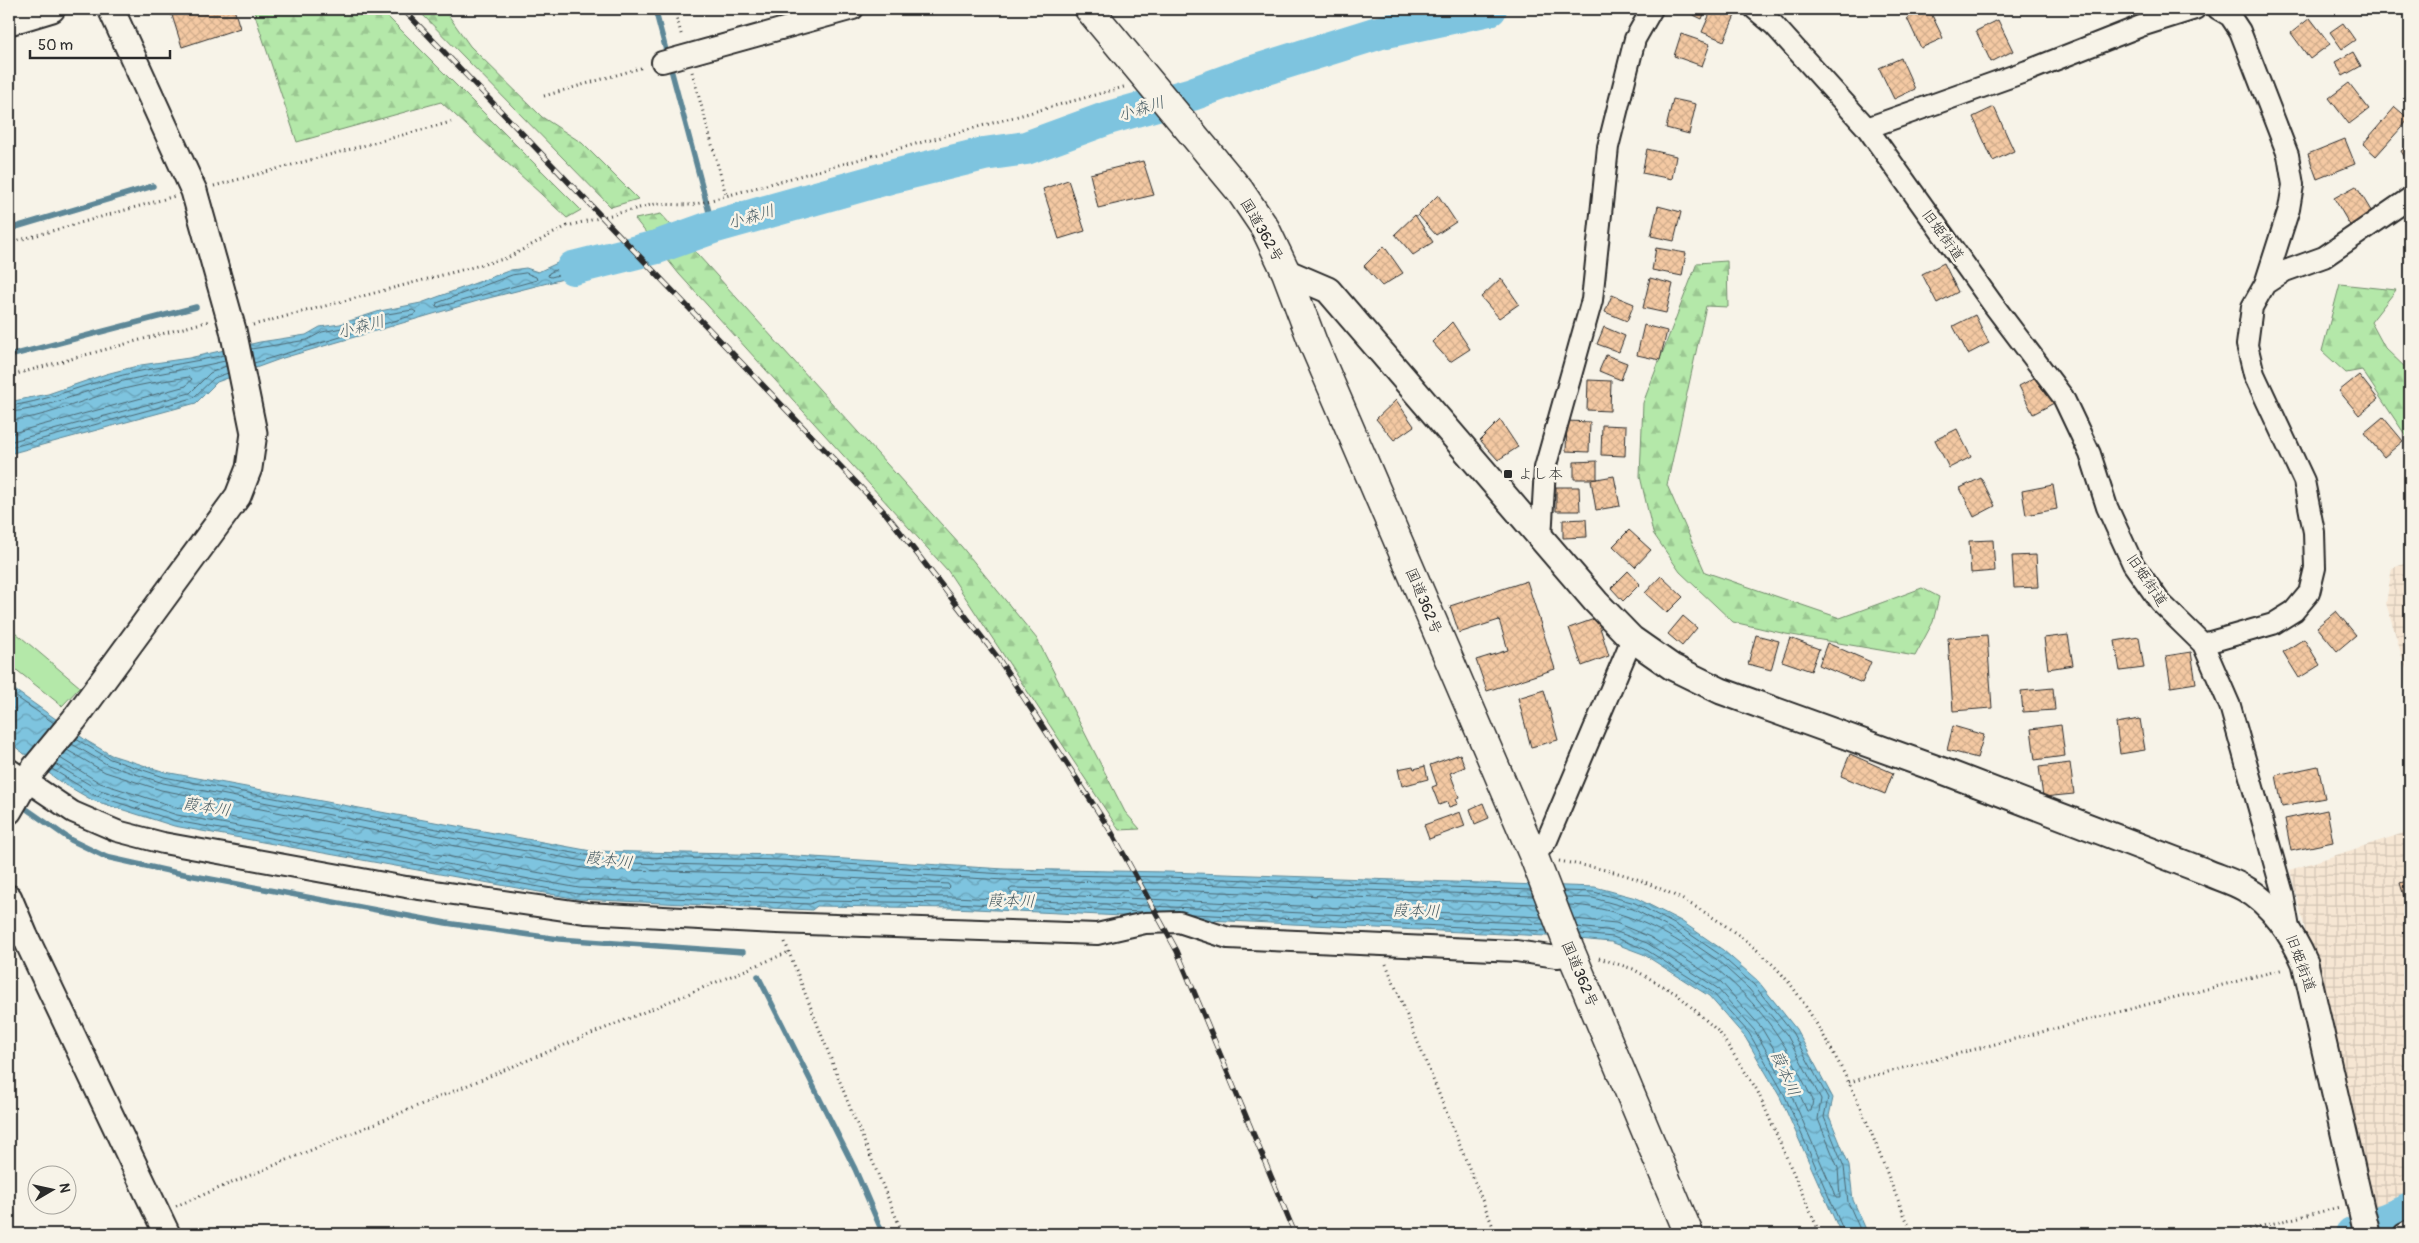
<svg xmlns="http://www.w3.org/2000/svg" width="2419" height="1243" font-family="Pangolin,'Klee One',sans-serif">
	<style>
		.industrial { fill: url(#industrial-grid) }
		.green { fill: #b4e8a9; stroke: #708a6a }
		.forest { fill: url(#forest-firs); stroke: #708a6a }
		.water { fill: url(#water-waves); stroke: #5d8797 }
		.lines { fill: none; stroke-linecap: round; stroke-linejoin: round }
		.shore { stroke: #4c6873; stroke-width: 1 }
		.stream { stroke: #5d8797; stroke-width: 5.5 }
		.river { stroke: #7ec4df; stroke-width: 34 }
		.building { fill: url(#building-cross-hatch); stroke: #2b2b2b }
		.minor-casing { stroke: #2b2b2b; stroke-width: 24 }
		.tertiary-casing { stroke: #2b2b2b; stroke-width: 29 }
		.trunk-casing { stroke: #2b2b2b; stroke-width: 31 }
		.path { stroke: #2b2b2b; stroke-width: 3; stroke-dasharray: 1 4; stroke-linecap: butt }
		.minor { stroke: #f7f3e8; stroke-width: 20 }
		.tertiary { stroke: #f7f3e8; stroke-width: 25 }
		.trunk { stroke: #f7f3e8; stroke-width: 28 }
		.rail-casing { stroke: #2b2b2b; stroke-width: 5.5 }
		.rail { stroke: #f7f3e8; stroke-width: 4; stroke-dasharray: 11; stroke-linecap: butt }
		.poi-dot { fill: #2b2b2b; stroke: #f7f3e8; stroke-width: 2 }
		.labels { text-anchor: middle; stroke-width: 5; stroke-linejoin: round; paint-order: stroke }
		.street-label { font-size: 15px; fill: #2b2b2b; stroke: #f7f3e8 }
		.poi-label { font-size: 15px; fill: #2b2b2b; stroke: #f7f3e8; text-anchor: start }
		.water-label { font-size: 16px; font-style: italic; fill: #445961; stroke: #f7f3e8 }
	</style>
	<defs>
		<pattern id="industrial-grid" width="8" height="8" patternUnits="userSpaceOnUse" patternTransform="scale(1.25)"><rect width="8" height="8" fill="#f6e6d3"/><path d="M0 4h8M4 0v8" fill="none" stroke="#d3c5b5"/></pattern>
		<pattern id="forest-firs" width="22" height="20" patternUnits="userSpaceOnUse" patternTransform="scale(1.25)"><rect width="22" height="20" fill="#b4e8a9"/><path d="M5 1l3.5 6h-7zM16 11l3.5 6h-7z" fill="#9bc792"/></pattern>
		<pattern id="water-waves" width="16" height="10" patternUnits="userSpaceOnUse" patternTransform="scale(1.25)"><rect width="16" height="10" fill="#7ec4df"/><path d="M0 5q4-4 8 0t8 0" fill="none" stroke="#679fb5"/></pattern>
		<pattern id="building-cross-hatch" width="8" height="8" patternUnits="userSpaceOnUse" patternTransform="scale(1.25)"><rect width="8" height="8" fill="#f4c9a3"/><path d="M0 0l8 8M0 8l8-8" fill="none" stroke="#d1ad8c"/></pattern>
	</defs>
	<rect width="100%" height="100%" fill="#f7f3e8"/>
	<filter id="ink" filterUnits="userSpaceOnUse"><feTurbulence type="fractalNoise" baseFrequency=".02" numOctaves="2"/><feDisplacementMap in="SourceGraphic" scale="10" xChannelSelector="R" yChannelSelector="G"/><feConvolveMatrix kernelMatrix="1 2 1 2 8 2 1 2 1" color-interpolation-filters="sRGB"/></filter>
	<g filter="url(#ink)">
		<path class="industrial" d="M2410,562V683L2386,603L2392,568Z
			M2410,831V1191L2375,1208L2290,870Z"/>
		<path class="green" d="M9,627L80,687L62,706L9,664Z"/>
		<path class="forest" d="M253,9H380L581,210L567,218L441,102L297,142Z
			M417,9H444L470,46L542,117L582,143L638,199L611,207Z
			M661,214L961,546L1037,639L1125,812L1140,829L1119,830L948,571L679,274L635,219Z
			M1727,261L1728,307L1706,306L1667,485L1705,572L1840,618L1922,588L1939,597L1933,622L1915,656L1786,634L1733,622L1680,572L1653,533L1640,476L1643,403L1697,263Z
			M2340,284L2396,290L2371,322L2385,348L2410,372V442L2362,370L2346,373L2322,351Z"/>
		<path class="water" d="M599,251L620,252L610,267L481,300L283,358L217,382L196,403L9,454V402L48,394L106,374L141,365L189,358L260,342L306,335L320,327L340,324L380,311L421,303L511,270L526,268L538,272L581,252Z
			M9,686L87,741L111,755L165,772L591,851L781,855L1004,869L1167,872L1595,887L1636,898L1681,921L1723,950L1758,981L1796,1029L1833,1098L1829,1116L1849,1165L1853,1200L1868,1234H1841L1780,1097L1745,1037L1709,996L1643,954L1611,942L1546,936L953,908L817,906L812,910L578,899L174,826L92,800L59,781L9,742Z"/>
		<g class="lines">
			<path class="shore" d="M600,256H607L609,259L606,263L551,277L548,276L549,273L582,257Z
				M526,273L536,277L537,280L439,307L436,306L437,303L512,275Z
				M251,349L307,340L322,332L342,328L381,315L413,310L416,312L414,315L254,363
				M9,406C43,402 74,388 108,379C146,368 185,364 224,355
				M9,412C43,410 75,394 108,385C147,374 187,370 225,361
				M9,420C43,419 76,402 109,393C136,385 162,381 189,377L192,379L186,386L9,434
				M9,442L190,393L210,373L226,366
				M9,448L193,398L214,378L228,373
				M9,692L54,723
				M76,739L110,759L164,777L453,832L591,856L781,860L1004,874L1166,877L1531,890
				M72,744L108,765L163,783L451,838L590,862L780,867L1004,880L1166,883L1533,896
				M60,758L100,783L179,808L580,880L806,890L817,888L948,889L950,887L948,884L780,874L589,869L450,845L161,790L105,772L67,750
				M55,764L97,789L177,815L579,888L808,898L817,895L953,897L1544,924
				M52,769L94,795L176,821L578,894L810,904L817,901L953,903L1142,912
				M1563,891L1594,892L1635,903L1678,926L1719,954L1754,985L1792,1032L1828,1098L1824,1117L1844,1167L1848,1202L1862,1234
				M1566,897L1593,898L1633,909L1675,931L1716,959L1749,989L1787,1035L1821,1099L1818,1119L1838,1168L1840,1198H1836L1832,1188L1790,1092L1755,1031L1717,988L1647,943L1614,931L1577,927
				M1536,904L1166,890L1012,888L1009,890L1011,893L1035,894L1541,917
				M1569,905C1650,907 1737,973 1780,1039C1793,1058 1802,1080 1813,1100L1811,1111H1807L1797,1088L1761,1027L1721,982L1650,937L1616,923L1574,919
				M1192,914L1546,931
				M1580,934L1613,937L1645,949L1712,992L1749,1033L1784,1094L1845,1234"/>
			<path class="stream" d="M655,9L713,227
				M9,229L153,186
				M9,356L196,307
				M28,810L71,840L106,857L173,872L446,923L559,939L743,952
				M758,976L855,1169L883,1234"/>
			<path class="river" d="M573,268L657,247L713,227L894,176L984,154L1026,148L1108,118L1192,94L1247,74L1378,33L1490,9
				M2352,1234L2410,1210"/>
		</g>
		<path class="building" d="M170,9H234L240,28L182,47Z
			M1681,9H1706L1702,19Z
			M1712,9H1726L1736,13L1724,41L1702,32Z
			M1925,9H1929L1943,38L1921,48L1907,18Z
			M2310,18L2330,44L2310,59L2291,33Z
			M1998,20L2013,51L1991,62L1976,31Z
			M2343,23L2355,40L2342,49L2330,32Z
			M1681,34L1710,44L1702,66L1674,56Z
			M2353,52L2361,66L2343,76L2335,62Z
			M1901,58L1915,89L1894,99L1879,68Z
			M2349,83L2369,109L2349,124L2329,98Z
			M1673,99L1696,104L1689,134L1666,128Z
			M1994,107L2014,151L1993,161L1973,117Z
			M2395,107L2409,119L2376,156L2363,144Z
			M2345,139L2355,164L2317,179L2308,154Z
			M2410,145V166L2401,151Z
			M1647,149L1676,156L1672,179L1642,173Z
			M1143,161L1154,195L1098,208L1090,174Z
			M1068,180L1085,231L1059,239L1043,189Z
			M2356,186L2373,214L2351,227L2334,198Z
			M1438,195L1456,222L1436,235L1418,215Z
			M1658,206L1681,212L1674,241L1651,236Z
			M1415,215L1433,242L1413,255L1395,234Z
			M1384,246L1403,273L1382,286L1364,266Z
			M1656,248L1686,253L1682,276L1652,270Z
			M1944,263L1958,292L1937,303L1922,274Z
			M1501,278L1519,304L1499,318L1481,297Z
			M1650,278L1673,284L1666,313L1643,308Z
			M1612,295L1634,304L1627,321L1605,312Z
			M1975,315L1989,343L1968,354L1953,326Z
			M1452,322L1470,349L1450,362L1432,342Z
			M1644,325L1667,331L1660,360L1637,355Z
			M1604,327L1625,336L1619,352L1597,344Z
			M1606,355L1627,363L1621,380L1599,371Z
			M2040,375L2054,403L2033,414L2019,386Z
			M2359,375L2378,399L2359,415L2339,391Z
			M1588,380L1611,381L1610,411L1587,410Z
			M1396,400L1414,426L1394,440L1376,419Z
			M2383,417L2403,441L2384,457L2364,433Z
			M1500,420L1518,447L1498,460L1480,440Z
			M1567,421L1590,422L1589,452L1566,451Z
			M1602,425L1626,426L1625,456L1601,455Z
			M1957,429L1971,457L1949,468L1935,440Z
			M1597,461V479H1574V462Z
			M1614,476L1620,506L1596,510L1591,480Z
			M1981,478L1995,506L1974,517L1960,488Z
			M2053,485L2057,509L2026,515L2022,491Z
			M1556,487H1579L1580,511H1556Z
			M1586,519L1587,537L1563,538V520Z
			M1629,530L1651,550L1635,567L1613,546Z
			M1993,540L1995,571L1971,573L1969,541Z
			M2036,555L2038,587L2014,588L2012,556Z
			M1628,571L1640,584L1623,601L1611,588Z
			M1661,576L1683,597L1667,613L1645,593Z
			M1527,581L1555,669L1487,691L1476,660L1508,650L1499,620L1459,633L1450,606Z
			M2336,611L2356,635L2337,651L2317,627Z
			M1683,616L1697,628L1682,646L1668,634Z
			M1597,618L1609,656L1582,666L1569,628Z
			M1756,635L1779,641L1771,670L1748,664Z
			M1987,635L1992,708L1953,711L1948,638Z
			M2068,635L2073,665L2048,669L2044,638Z
			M2139,637L2144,668L2120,671L2115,641Z
			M1790,638L1819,649L1811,671L1782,661Z
			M2304,639L2320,665L2299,678L2283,652Z
			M1827,643L1871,662L1862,683L1819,665Z
			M2191,652L2196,683L2171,687L2166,656Z
			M2053,688L2055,710L2023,712L2021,691Z
			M1544,690L1558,740L1531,747L1518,698Z
			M2140,719L2145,750L2120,754L2116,723Z
			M2061,725L2065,756L2035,760L2031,729Z
			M1953,726L1984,735L1977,758L1947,750Z
			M1460,754L1465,767L1450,773L1459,797L1456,799L1458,804L1449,807L1447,802L1439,805L1432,787L1437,785L1430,765Z
			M1850,754L1893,773L1885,794L1841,776Z
			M2070,763L2074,794L2043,797L2039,767Z
			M1413,766L1414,769L1425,766L1428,779L1402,786L1398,769Z
			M2318,766L2325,798L2282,806L2276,775Z
			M1483,803L1489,818L1475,824L1470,809Z
			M2327,810L2333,842L2291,851L2285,819Z
			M1460,812L1465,826L1429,839L1424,825Z
			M2410,880V916L2400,883Z"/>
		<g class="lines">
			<defs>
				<path id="minor" d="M1755,9L1774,25L1867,128L1992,303L2063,397L2090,454L2107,507L2133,564L2160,602L2203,644L2230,706L2283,894L2290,934
					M662,62L853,9
					M1867,128L2027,71L2141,26L2195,9
					M2265,284L2285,271L2324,257L2410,198
					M1541,539L1545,468L1592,300L1608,147L1635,39L1652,9
					M2203,644L2273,624L2294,611L2309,593L2315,568L2314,532L2304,481L2254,374L2247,345L2252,307L2265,284L2289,209L2293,185L2288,155L2240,31L2230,16L2218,9
					M9,769L73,812L117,831L163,843L406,887L586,913L777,923L1097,934L1145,923L1179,922L1228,938L1516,951L1557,957L1573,955
					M1534,857L1547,840L1632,639
					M2404,1234L2410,1231"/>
				<path id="tertiary" d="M9,22L52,9
					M1286,272L1328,290L1596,602L1632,639L1672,667L1721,691L1943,771L2204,871C2217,877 2232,881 2244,888C2272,903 2293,935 2305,963L2367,1234
					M9,811L32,771L74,720L238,496L249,468L254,433L233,330L194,191L111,9
					M9,898L25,936L167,1234"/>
				<path id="trunk" d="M1089,9L1240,191L1265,228L1286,272L1313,343L1534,857L1570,950L1689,1234"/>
			</defs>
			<use href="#minor" class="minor-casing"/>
			<use href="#tertiary" class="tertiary-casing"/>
			<use href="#trunk" class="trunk-casing"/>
			<path class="path" d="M674,9L682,37
				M692,72L726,195
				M544,96L644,67
				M214,186L451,122
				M9,243L175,196
				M253,325L507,258L567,226L655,204L691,205L700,203L1124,87
				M9,376L209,321
				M1559,861C1586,866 1612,870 1637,879C1691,899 1759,942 1794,989C1814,1018 1832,1049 1848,1081C1873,1130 1889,1184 1913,1234
				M785,942L851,1110L903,1234
				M1599,958L1633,969L1677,994L1719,1032L1757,1090L1820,1234
				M1386,964L1496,1234
				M1849,1082L2284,969
				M176,1206L789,952
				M2230,1234L2340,1207"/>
			<use href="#minor" class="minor"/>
			<use href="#tertiary" class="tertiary"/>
			<use href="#trunk" class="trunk"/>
			<defs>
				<path id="rail" d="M403,9L887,515L998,658L1112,833L1177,951L1295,1234"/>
			</defs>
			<use href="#rail" class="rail-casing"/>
			<use href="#rail" class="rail"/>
		</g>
	</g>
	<rect class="poi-dot" x="1503" y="469" width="10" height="10" rx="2.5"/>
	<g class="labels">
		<g class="street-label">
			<text transform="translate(1262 230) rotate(60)" y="5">国道362号</text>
			<text transform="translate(1943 235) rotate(54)" y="5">旧姫街道</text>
			<text transform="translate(2147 580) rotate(56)" y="5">旧姫街道</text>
			<text transform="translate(1424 601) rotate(67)" y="5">国道362号</text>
			<text transform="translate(2301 963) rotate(70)" y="5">旧姫街道</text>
			<text transform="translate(1580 974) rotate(67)" y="5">国道362号</text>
		</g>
		<g class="poi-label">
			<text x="1518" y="479">よし本</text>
		</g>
		<g class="water-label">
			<text transform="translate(1141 108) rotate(-18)" y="6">小森川</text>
			<text transform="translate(751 216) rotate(-16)" y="6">小森川</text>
			<text transform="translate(361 326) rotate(-15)" y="6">小森川</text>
			<text transform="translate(207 806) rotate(9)" y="6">葭本川</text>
			<text transform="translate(609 859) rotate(7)" y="6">葭本川</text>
			<text transform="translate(1011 900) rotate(1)" y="6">葭本川</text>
			<text transform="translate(1416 910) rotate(1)" y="6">葭本川</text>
			<text transform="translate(1786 1073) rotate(66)" y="6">葭本川</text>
		</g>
	</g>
	<rect width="2419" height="1243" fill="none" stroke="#f7f3e8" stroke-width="30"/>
	<rect x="15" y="15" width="2389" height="1213" fill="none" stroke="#2b2b2b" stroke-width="2" filter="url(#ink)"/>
	<g transform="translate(52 1190) rotate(81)"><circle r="24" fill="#f7f3e8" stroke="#a5a39c"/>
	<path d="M0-4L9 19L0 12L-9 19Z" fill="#2b2b2b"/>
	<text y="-8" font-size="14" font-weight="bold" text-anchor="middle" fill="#2b2b2b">N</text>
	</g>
	<path d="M30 50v8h140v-8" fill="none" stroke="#2b2b2b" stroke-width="2.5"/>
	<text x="38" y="50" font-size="15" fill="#2b2b2b" stroke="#f7f3e8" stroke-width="4" paint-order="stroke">50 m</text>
</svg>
